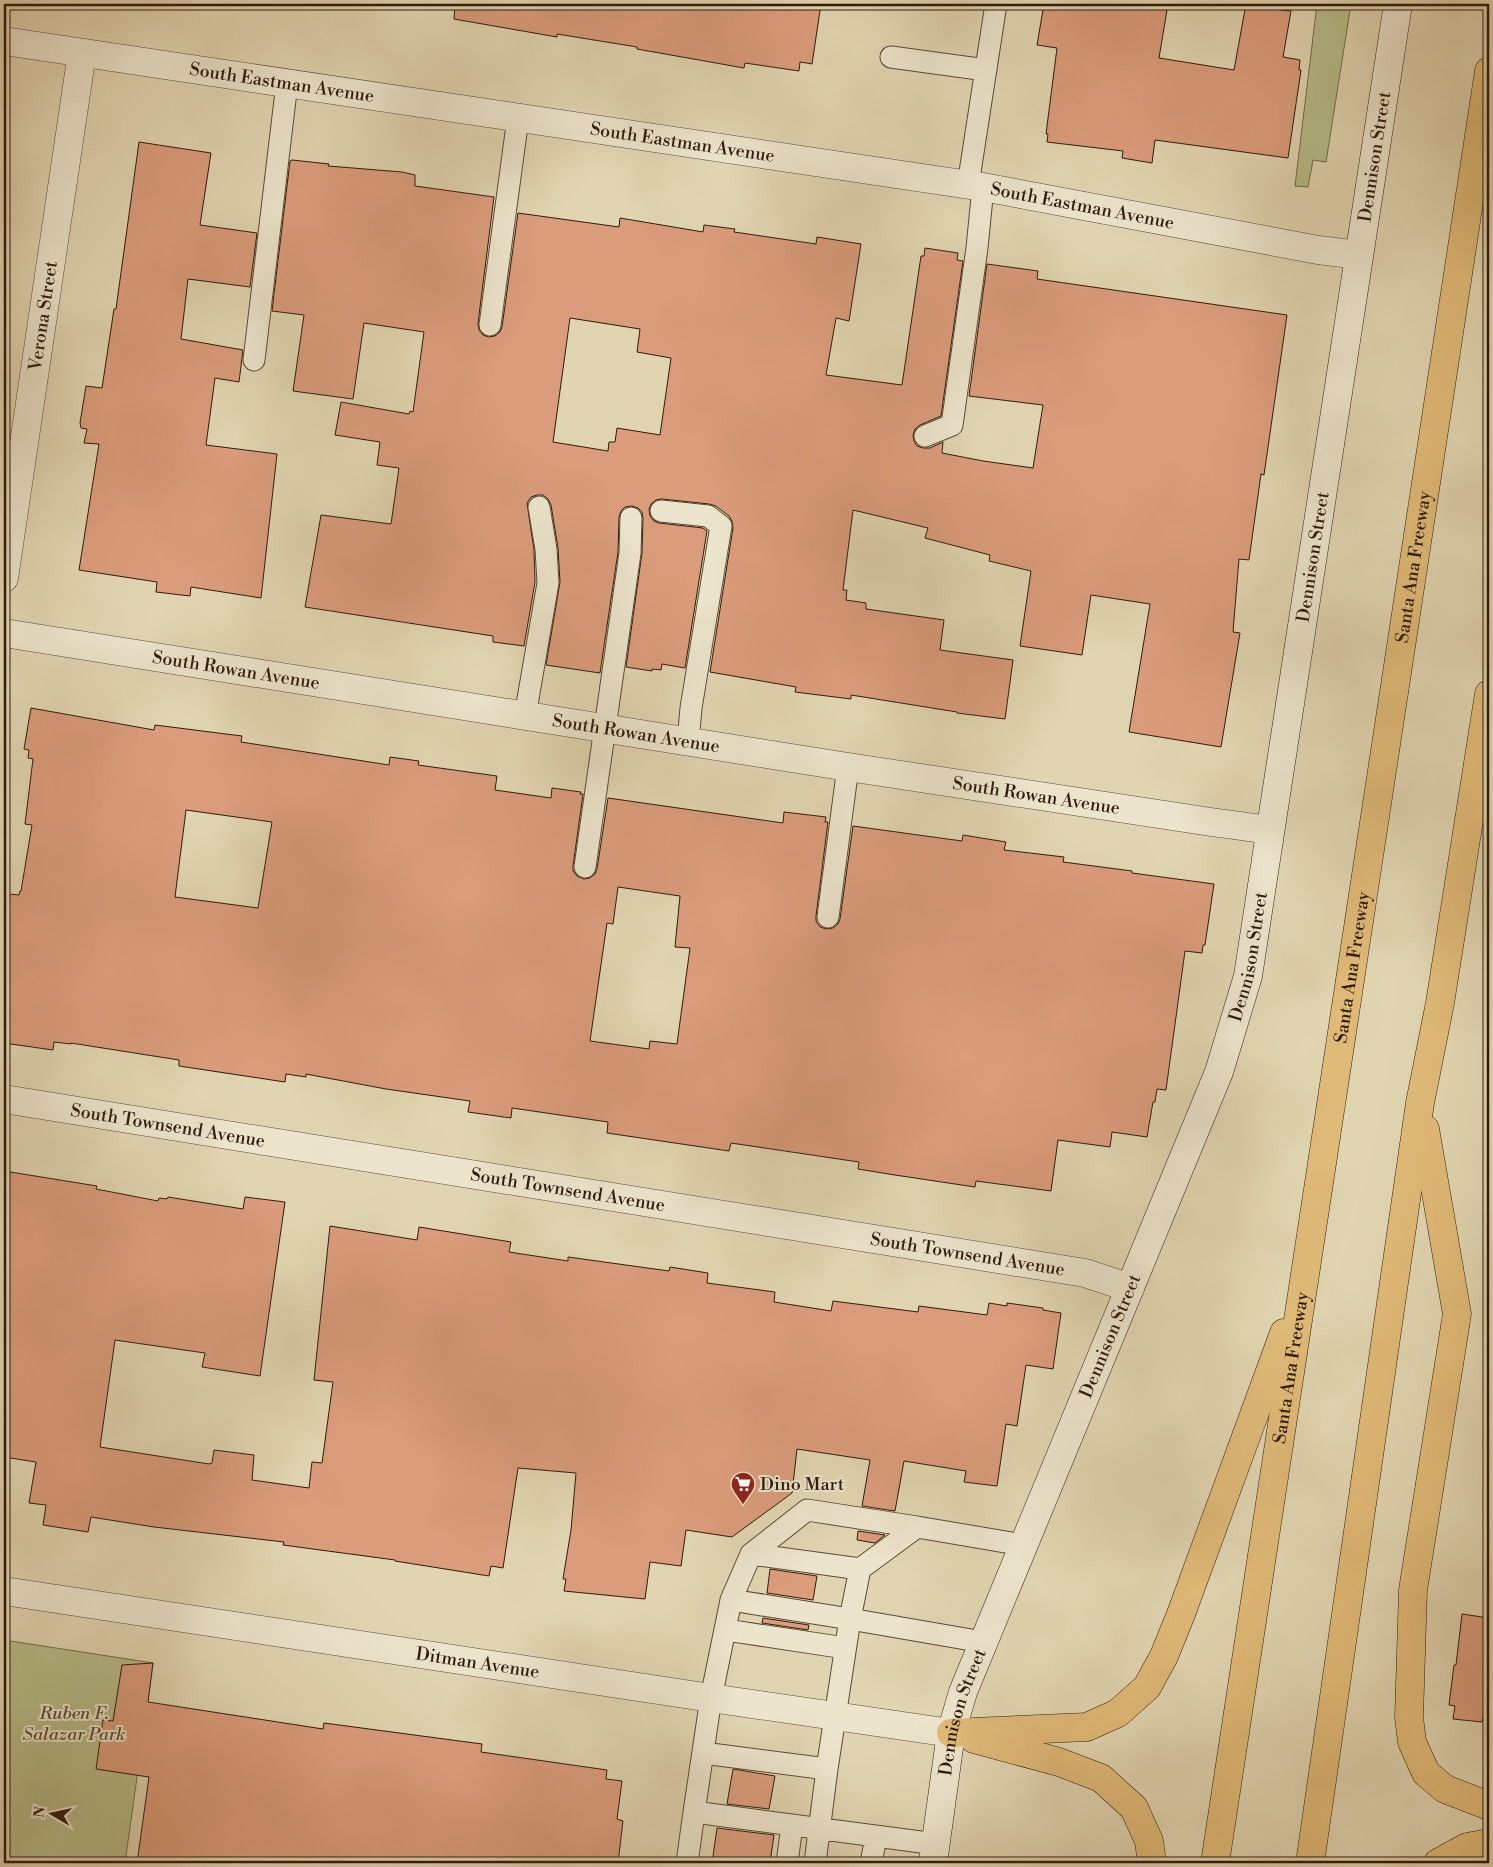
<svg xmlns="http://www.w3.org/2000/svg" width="1493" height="1867" font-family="'Libre Bodoni',serif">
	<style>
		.green { fill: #b6bc89; stroke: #726c4a }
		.building { fill: #db9c7b; stroke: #2f1b0c; fill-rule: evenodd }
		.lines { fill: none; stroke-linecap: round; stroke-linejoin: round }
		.lane-casing { stroke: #5c4a35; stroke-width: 23 }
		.street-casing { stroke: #5c4a35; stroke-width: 29 }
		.secondary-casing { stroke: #2f1b0c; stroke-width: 29 }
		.highway-casing { stroke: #2f1b0c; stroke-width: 29 }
		.lane { stroke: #ece4cc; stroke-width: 21 }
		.street { stroke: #ece4cc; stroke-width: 28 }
		.secondary { stroke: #ece4cc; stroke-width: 28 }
		.highway { stroke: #e0ba78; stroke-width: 28 }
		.labels { text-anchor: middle; stroke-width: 4; stroke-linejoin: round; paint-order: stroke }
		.street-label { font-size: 18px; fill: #2f1b0c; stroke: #ece4cc }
		.poi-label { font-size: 18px; fill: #2f1b0c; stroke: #ece4cc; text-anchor: start }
		.park-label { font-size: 18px; font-style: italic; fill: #584b32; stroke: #ece4cc }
	</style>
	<rect width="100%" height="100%" fill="#e1d5b1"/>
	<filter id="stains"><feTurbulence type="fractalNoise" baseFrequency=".004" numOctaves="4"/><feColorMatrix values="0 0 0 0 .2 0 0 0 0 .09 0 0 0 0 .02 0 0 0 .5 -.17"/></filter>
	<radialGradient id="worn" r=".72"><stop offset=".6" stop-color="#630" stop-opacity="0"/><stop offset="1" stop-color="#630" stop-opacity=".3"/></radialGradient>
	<path class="green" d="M1317,4H1351L1326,162L1313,160L1308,187L1295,186Z
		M4,1640L153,1663L125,1863H4Z"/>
	<path class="building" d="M455,4H821L812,64L800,62L799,71L745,63L744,68L637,49V47L557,34V37L454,19Z
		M1044,4H1168L1159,58L1234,70L1246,4H1282L1281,10L1291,11L1283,57L1300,60L1299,70H1301L1288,158L1155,140L1152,163L1122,158L1123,151L1047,142L1048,134H1046L1057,48L1037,45Z
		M139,142L211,153L200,225L257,233L250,287L188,279L181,339L243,350L239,382L215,378L206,445L277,454L261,598L191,587L190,596L156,592L157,582L79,570L99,444L84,443L87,429L81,428L80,423L86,386L102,388L114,309H116Z
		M292,160L329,164L328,166L402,172L415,175V186L494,197L478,323L479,330L483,335L488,337L495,336L500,332L502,327L518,213L619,227L620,218L703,232L704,225L735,229L734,232L816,244L817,237L861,244L849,321L836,318L826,375L902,385L921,256H924L925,248L958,253L957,260L963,261L941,416L920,425L915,429L913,435L914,441L917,446L923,448H930L943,442L942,453L983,461L1033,468L1043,405L969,396L987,264L1038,271L1037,279L1287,315L1264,475L1261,474L1249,560L1239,559L1233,632L1240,633L1221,747L1129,732L1150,604L1091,595L1082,655L1020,646L1031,571L989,561L990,555L925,538L928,528L853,510L843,590H847L846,600L866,603V609L944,620L940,650L1013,660L1005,719L957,713V712L851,695V699L795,692L796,687L710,672L733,528L732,521L729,516L716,506L709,504L662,499L656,500L651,504L649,509L650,516L654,521L659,523L703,528L707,531L685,668L662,664L661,670L652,669V671L626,667L642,553L643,518L642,512L638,508L632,506L625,507L621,511L619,517L618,552L600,673L546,665L560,582L558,548L551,505L548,499L543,495H537L531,497L527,503L534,550L535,582L524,646L493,642V636L305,607L321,515L391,524L399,468L377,465L380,442L335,435L341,402L409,414L410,411L413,412L424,332L364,323L353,399L293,391L304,315L272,311L290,161ZM570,318L640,329L637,352L671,358L660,435L617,428L615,442H609L608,451L553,442Z
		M31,708L154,730L155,725L242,736L241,742L389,765L390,757L419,761L418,765L497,776L495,790L551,798L552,788L581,792L580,794H583L573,866V871L577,876L584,879L590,878L595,874L597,869L608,798L783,823L784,812L826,817L825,822H828L816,916V921L820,927L826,929L833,928L838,924L840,919L853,826L962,841L963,835L1006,842L1004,850L1064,857L1063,862L1132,871V873L1214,884L1205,945H1203L1202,953L1185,951L1166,1090L1157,1089L1155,1102H1153L1147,1137L1112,1132L1110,1147L1058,1140L1051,1191L976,1181L975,1187L895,1175L858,1169L859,1162L731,1143L729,1151L607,1133L608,1122L512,1108L511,1118L468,1112L470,1101L386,1089L306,1074V1077L286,1074L285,1082L179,1066V1060L71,1043V1044L54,1042L53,1050L4,1043V940L9,894L19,895L20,891H21L32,825L25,824L33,759L28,758L29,750L24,749ZM186,810L272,822L258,908L175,897ZM618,887L680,896L675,947L690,948L677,1044L650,1041L649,1049L590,1041L607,923L613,924Z
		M4,1171L97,1186L96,1189L158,1201L159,1198L167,1199L168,1197L243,1209L245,1197L285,1202L260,1376L202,1367L205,1353L115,1340L100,1447L209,1464L212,1463L214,1450L254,1455L252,1480L309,1488L312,1462L322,1463L333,1382L314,1380L330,1226L417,1240L419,1227L511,1242L509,1252L568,1261V1257L669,1271L670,1267L708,1273L707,1283L775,1292L774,1302L831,1311L833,1301L918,1312L919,1306L987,1315L989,1303L1007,1306V1303L1043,1308V1310L1061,1313L1053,1369L1026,1365L1017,1426L1006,1424L997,1486L964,1482L966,1471L904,1461L895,1511L862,1506L870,1460L797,1449L792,1493L732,1537L686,1530L681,1566L650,1562L645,1599L564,1591L566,1579H563L571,1530L576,1473L518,1468L503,1568L491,1566L489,1576L395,1561V1560L283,1545L284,1542L154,1527L91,1517L88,1532L43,1525L46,1505L29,1503L36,1462L4,1457Z
		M858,1531L885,1535L875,1543L857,1540Z
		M770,1569L817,1576L813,1600L767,1593Z
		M1462,1614L1489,1618V1682L1484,1718H1483L1482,1722L1453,1719L1455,1706L1449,1705L1454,1665H1456Z
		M763,1618L809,1625L808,1630L762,1623Z
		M153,1663L148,1702L323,1729L324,1723L482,1744L481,1752L607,1770L606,1779L622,1781L617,1819L623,1821L618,1863H137L149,1777L96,1769L103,1720L113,1721L122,1665Z
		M733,1769L775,1776L769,1809L727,1804Z
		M717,1828L774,1835L770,1863H712Z"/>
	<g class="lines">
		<defs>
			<path id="lane" d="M891,57L986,70
				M968,185L996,4
				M490,325L518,118
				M254,360L287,83
				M925,436L952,425L977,248L983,187
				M661,511L708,516L721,526L691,708L688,742
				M525,716L548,583L546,549L539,507
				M585,867L630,553L631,518
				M828,917L848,767
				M751,1554L807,1510L917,1527
				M731,1600L850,1619L860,1569
				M726,1630L845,1648
				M703,1753L827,1769L850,1619L983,1642
				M936,1844L694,1812L711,1698L731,1600L751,1554L860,1569L917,1527L1023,1545
				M687,1863L694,1812
				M787,1863L792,1825
				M815,1863L827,1769
				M871,1863L876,1837"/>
			<g id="street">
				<path id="s1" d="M4,41L983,187L1318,250L1359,255"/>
				<path id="s2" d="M4,578L82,53"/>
				<path id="s3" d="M4,633L848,767L1211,822L1270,830"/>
				<path id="s4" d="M4,1099L1085,1273L1130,1288"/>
				<path id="s5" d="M4,1591L711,1698L951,1733"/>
			</g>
			<g id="secondary">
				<path id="s6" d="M933,1863L951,1733L963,1692L1219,1072L1248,976L1398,4"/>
			</g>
			<g id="highway">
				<path d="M1425,1129L1457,1314L1413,1590L1409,1717L1412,1742L1426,1773L1445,1789L1489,1806"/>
				<path d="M951,1733L1087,1727L1118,1713L1147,1687L1164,1656L1181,1614L1284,1333"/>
				<path d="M974,1739L1059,1762L1101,1778L1134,1808L1149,1841L1152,1863"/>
				<path id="s7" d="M1215,1863L1489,71"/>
				<path d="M1310,1863L1420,1103L1440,1003L1489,694"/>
				<path d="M1438,1863L1467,1847L1489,1843"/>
			</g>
		</defs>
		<use href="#lane" class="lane-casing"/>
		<use href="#street" class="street-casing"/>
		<use href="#secondary" class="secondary-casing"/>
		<use href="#highway" class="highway-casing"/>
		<use href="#lane" class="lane"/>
		<use href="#street" class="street"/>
		<use href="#secondary" class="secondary"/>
		<use href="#highway" class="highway"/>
	</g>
	<defs>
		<symbol id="supermarket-pin" viewBox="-11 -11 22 30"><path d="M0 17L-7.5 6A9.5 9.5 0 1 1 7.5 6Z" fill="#8f2418" stroke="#ece4cc"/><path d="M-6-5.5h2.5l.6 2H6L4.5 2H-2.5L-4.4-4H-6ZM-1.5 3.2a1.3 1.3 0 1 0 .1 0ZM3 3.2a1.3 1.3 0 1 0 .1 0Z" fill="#fff"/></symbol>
	</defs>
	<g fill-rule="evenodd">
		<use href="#supermarket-pin" x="729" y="1470" width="28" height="38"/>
	</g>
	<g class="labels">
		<g class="street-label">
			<text dy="6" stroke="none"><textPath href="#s1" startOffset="281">South Eastman Avenue</textPath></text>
			<text dy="6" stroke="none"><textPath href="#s1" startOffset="686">South Eastman Avenue</textPath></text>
			<text dy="6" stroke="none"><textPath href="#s6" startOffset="1774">Dennison Street</textPath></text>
			<text dy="6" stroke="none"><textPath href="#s1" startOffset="1091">South Eastman Avenue</textPath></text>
			<text dy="6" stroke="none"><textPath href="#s2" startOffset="265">Verona Street</textPath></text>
			<text dy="6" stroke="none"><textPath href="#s6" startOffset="1369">Dennison Street</textPath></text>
			<text dy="6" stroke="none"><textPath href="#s7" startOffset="1311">Santa Ana Freeway</textPath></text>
			<text dy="6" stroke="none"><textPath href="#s3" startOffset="235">South Rowan Avenue</textPath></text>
			<text dy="6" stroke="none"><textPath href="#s3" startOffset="640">South Rowan Avenue</textPath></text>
			<text dy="6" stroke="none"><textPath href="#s3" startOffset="1045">South Rowan Avenue</textPath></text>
			<text dy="6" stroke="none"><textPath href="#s6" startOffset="964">Dennison Street</textPath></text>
			<text dy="6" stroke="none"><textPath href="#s7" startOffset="906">Santa Ana Freeway</textPath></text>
			<text dy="6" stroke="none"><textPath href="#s4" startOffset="166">South Townsend Avenue</textPath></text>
			<text dy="6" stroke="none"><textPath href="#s4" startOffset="571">South Townsend Avenue</textPath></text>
			<text dy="6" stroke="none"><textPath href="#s4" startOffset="976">South Townsend Avenue</textPath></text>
			<text dy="6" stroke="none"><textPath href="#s6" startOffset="559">Dennison Street</textPath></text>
			<text dy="6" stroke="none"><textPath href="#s7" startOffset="501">Santa Ana Freeway</textPath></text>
			<text dy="6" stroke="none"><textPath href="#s5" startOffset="479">Ditman Avenue</textPath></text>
			<text dy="6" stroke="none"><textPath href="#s6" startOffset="154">Dennison Street</textPath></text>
		</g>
		<g class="poi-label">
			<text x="760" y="1490">Dino Mart</text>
		</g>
		<g class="park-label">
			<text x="74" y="1719">Ruben F.<tspan x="74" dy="21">Salazar Park</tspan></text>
		</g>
	</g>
	<rect width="1493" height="1867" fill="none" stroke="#e1d5b1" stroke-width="20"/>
	<rect x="5" y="5" width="1483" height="1857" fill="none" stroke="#2f1b0c" stroke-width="2.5"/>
	<rect x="10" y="10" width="1473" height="1847" fill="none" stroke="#2f1b0c"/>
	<g transform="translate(52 1814) rotate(279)" stroke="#ece4cc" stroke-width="4" paint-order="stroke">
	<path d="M0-4L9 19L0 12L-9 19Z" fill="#2f1b0c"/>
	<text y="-8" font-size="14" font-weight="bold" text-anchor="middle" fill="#2f1b0c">N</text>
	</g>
	<rect width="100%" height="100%" filter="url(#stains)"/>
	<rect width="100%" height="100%" fill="url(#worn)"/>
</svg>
